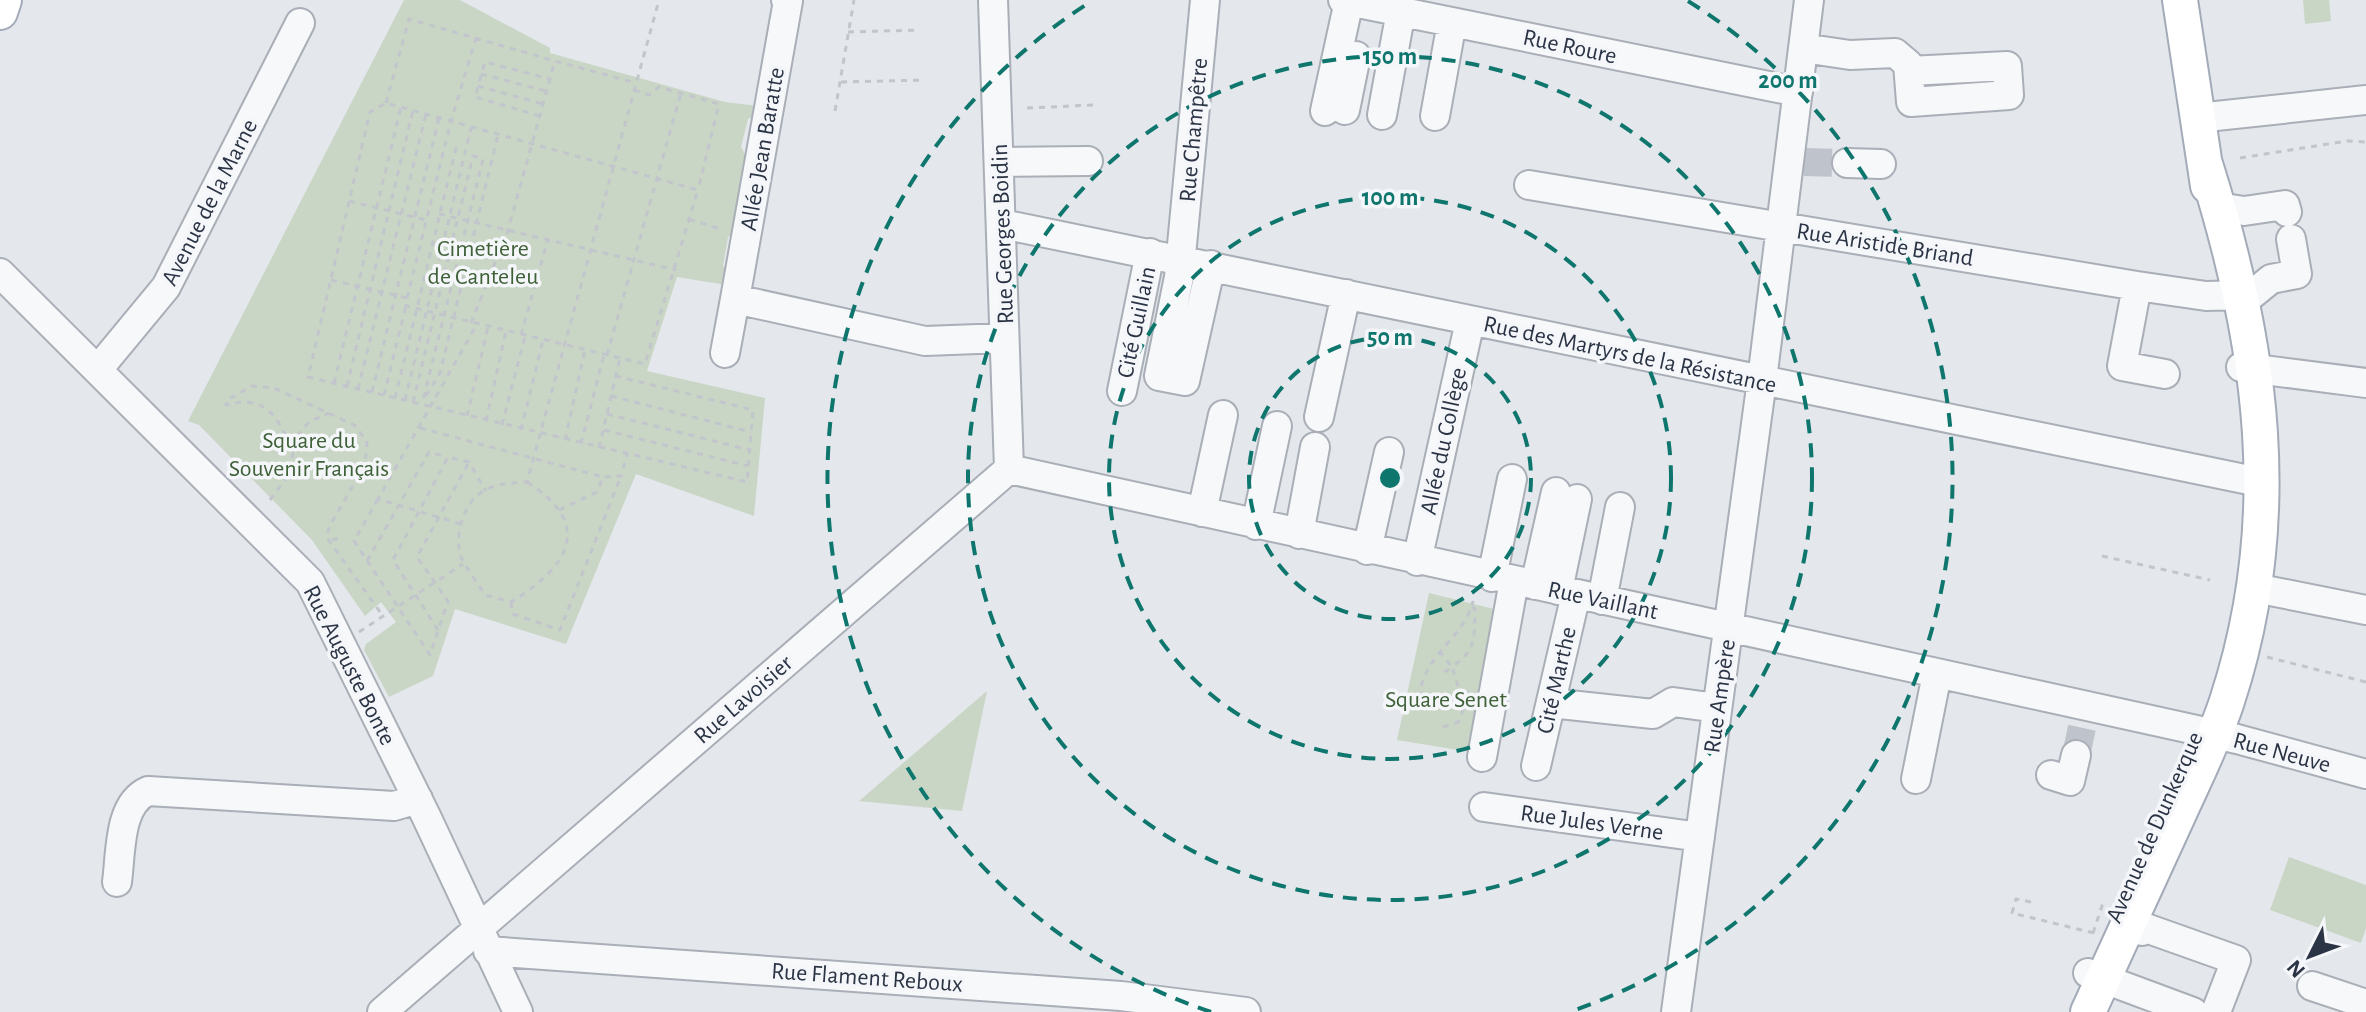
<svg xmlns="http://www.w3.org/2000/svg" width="2366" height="1012" font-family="'Alegreya Sans',sans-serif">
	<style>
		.green { fill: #c9d6c5 }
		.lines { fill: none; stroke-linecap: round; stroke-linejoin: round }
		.minor-tunnel { stroke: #bfc3cb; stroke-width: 28; stroke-dasharray: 28 14; stroke-linecap: butt }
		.minor-casing { stroke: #a9aeb7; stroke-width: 32 }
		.major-casing { stroke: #a3abb8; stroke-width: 38 }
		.path { stroke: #c2c5cb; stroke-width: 3; stroke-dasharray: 6 6; stroke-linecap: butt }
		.minor { stroke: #f7f8fa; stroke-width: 28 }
		.major { stroke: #fff; stroke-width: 34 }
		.ring { fill: none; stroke: #0f766e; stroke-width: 4; stroke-dasharray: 14 10 }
		.labels { text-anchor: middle; stroke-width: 7; stroke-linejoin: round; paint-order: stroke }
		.street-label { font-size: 24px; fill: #2b3445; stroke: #f4f6f9 }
		.park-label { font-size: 24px; fill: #3f6138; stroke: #f4f6f9 }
		.centre { fill: #0f766e; stroke: #f4f6f9; stroke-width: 4 }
		.ring-label { font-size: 24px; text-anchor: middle; font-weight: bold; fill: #0f766e; stroke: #f4f6f9; stroke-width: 7; stroke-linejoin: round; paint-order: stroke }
	</style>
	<rect width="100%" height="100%" fill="#e4e7ec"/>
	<path class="green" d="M404,0H460L550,48V53L725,102L758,106L756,115L748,119L741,147L746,156L736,231L728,237L723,266L730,272L727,285L677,277L647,371L765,398L754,516L636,474L566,644L455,609L433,676L389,697L364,650L366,644L396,622L381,602L365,616L312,540L199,425L188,421Z
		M2303,0H2329L2331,21L2305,24Z
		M1429,593L1502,611L1477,753L1397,740Z
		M987,691L962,811L859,801Z
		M2289,857L2366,885V928L2361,943L2270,910Z"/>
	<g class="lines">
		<path class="minor-tunnel" d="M1804,162L1847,163
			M2076,755L2083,723"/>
		<defs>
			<path id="minor" d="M786,0L788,1L735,299L925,341L1004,338
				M993,0L1009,469
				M1205,0L1179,277L1159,376L1185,381L1211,265
				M1343,0L1798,92
				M1803,48L1850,55L1895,53L1908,64L1911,102L2009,95L2007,66L1909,71
				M1345,110L1356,56
				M1325,111L1349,1
				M1382,115L1401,11
				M1435,116L1452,22
				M2197,118L2366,100
				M1000,162L1088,161
				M1847,163L1881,164
				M1529,185L2137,286L2206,296L2242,295
				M2218,207L2244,211L2285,205L2287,212
				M1002,224L2259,482
				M0,273L310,582L426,816L518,1012
				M2137,286L2122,366L2165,374
				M2244,301L2271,279L2297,274L2291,239
				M725,353L735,299
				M2241,367L2366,383
				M99,368L166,287L300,23
				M1122,391L1150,253
				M1319,417L1346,294
				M1009,469L2237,739L2366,774
				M1202,512L1223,415
				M1256,525L1277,426
				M1299,534L1315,447
				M1367,550L1389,452
				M1417,561L1470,321
				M1492,577L1512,479
				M1535,585L1556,492
				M2255,588L2366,610
				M1558,590L1577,499
				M1602,600L1620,507
				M1560,704L1653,714L1673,702L1717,708
				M1482,757L1514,581
				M1536,766L1576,594
				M2051,775L2070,781L2076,755
				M1916,779L1937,674
				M1484,807L1700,837
				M117,882C121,854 118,804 148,791L394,806L418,799
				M2142,931L2143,927L2236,960L2216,1012
				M488,951L1121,996L1246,1012
				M2088,973L2193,1012
				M2312,986L2366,1004
				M382,1012L1009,469
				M1676,1012L1762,380L1809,0"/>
			<path id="major" d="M2180,0L2208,186
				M0,12L4,0
				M2088,1012C2118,947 2147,883 2177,818C2194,780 2214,741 2227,701C2287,518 2262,344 2205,164"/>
		</defs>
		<use href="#minor" class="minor-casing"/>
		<use href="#major" class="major-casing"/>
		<path class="path" d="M848,32L920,30
			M481,74L546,91
			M841,82L925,80
			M478,86L543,104
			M634,90L649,95L659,87L719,104L698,190
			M386,103L409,19L555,61
			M1027,108L1094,105
			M835,111L854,0
			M540,116L475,97L485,62L550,79
			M2240,158L2347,141L2366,142
			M349,201L426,220
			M439,214L676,270
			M689,219L723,230
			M331,280L407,298L406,306L645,364L698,190L386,103L370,112L308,377L747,482L753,410L616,376
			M407,298L451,121L476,38
			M471,323L508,230L555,61L636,83
			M521,335L548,239
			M607,355L681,93
			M334,383L401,107
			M347,386L413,110
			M358,389L426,114
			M372,392L439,118
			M384,395L406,306
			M426,396L440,373L498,135
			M611,396L751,432
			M395,398L457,144
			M405,400L471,128
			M413,402L473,156L483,159L422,404
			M607,414L750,450
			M467,416L488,327
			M486,421L506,331
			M502,425L525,336
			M420,428L603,477
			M521,430L543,340
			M604,430L748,466
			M565,440L585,350
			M581,444L604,355
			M289,445L309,422L329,413
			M599,448L620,358
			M527,482C596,526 567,568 511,602L485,595C478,584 471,574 464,563C452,543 461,508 479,494C494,483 510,483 527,482L659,0
			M378,499L354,541L430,655L448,601L417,557L469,462
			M270,500L286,479L293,454C280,420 268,393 226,405L227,400L252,386L274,388L354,425L367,441L365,465L329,527L327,538L383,616
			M559,510L597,492L603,477L621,476L627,455
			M461,524L378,499L477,324
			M332,540L340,538
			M2102,556L2210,580
			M367,561L429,452L447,457
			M511,602L513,614L560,630L621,476
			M1472,607L1475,609C1474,639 1477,649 1452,667L1461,696L1443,701L1419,699C1423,653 1465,638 1473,601
			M438,630L393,560L448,457L469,462L486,491
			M359,632L463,564
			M1439,651L1452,667L1443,673
			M2267,657L2366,682
			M1443,727L1458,722L1463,710L1461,696L1469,691
			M2031,902L2016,899L2012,913L2094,933
			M2093,933L2102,906L2099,905"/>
		<use href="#minor" class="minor"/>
		<use href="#major" class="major"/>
	</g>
	<g class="ring">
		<circle cx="1390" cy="478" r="141"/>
		<circle cx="1390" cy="478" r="281"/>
		<circle cx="1390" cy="478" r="422"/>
		<path d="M1211 1012A563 563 0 0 1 1092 1M1688 1A563 563 0 0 1 1569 1012"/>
	</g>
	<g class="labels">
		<g class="street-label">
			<text transform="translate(1570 46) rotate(12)" y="8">Rue Roure</text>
			<text transform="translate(1193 130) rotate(-85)" y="8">Rue Champêtre</text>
			<text transform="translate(762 149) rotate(-80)" y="8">Allée Jean Baratte</text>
			<text transform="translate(209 202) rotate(-63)" y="8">Avenue de la Marne</text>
			<text transform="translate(1002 234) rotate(-92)" y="8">Rue Georges Boidin</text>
			<text transform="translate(1885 244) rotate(9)" y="8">Rue Aristide Briand</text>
			<text transform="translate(1136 322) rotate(-78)" y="8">Cité Guillain</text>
			<text transform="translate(1630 354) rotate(12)" y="8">Rue des Martyrs de la Résistance</text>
			<text transform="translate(1443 441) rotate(-78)" y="8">Allée du Collège</text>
			<text transform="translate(1603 600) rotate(12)" y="8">Rue Vaillant</text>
			<text transform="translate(350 665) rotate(63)" y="8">Rue Auguste Bonte</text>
			<text transform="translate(1556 680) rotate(-77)" y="8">Cité Marthe</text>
			<text transform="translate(1719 696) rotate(-82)" y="8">Rue Ampère</text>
			<text transform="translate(743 699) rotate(-41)" y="8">Rue Lavoisier</text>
			<text transform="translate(2282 752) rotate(15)" y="8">Rue Neuve</text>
			<text transform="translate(1592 822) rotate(8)" y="8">Rue Jules Verne</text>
			<text transform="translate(2154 827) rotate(-66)" y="8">Avenue de Dunkerque</text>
			<text transform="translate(867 977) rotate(4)" y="8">Rue Flament Reboux</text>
		</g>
		<g class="park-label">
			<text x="483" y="256">Cimetière<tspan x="483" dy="28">de Canteleu</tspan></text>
			<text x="309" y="448">Square du<tspan x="309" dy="28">Souvenir Français</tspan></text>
			<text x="1446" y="707">Square Senet</text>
		</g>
	</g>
	<circle cx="1390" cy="478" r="12" class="centre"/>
	<g class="ring-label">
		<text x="1390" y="64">150 m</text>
		<text x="1788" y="88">200 m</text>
		<text x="1390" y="205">100 m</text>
		<text x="1390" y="345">50 m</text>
	</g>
	<g transform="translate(2310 956) rotate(228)" stroke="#f4f6f9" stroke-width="6" paint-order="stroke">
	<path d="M0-6L14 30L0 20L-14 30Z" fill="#2b3445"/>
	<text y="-12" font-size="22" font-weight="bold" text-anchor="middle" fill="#2b3445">N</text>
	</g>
</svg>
